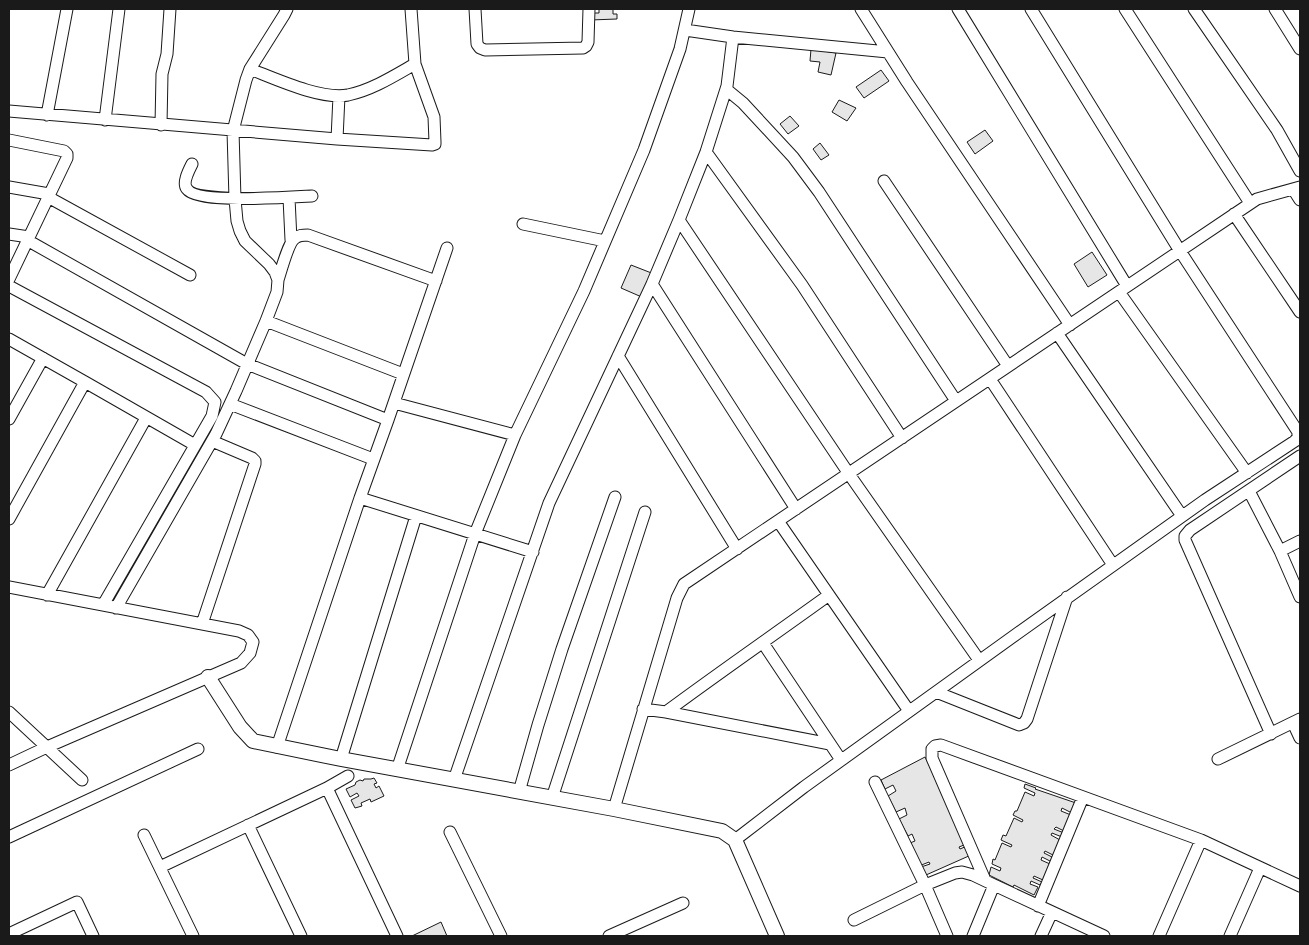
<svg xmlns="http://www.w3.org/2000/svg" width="1309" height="945" font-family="'Archivo Narrow',sans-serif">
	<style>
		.building { fill: #e6e6e6; stroke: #1a1a1a }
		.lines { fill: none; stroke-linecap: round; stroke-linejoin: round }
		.minor-casing { stroke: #1a1a1a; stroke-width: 13 }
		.tertiary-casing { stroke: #1a1a1a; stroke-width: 16 }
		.minor { stroke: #fff; stroke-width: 11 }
		.tertiary { stroke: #fff; stroke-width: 14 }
	</style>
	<rect width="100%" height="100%" fill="#fff"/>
	<path class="building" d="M599,9H616H613V14H617V19L590,20V13H599Z
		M811,49L836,53L831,75L818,72L820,62L810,61Z
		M881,70L889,81L864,98L856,87Z
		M839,100L856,108L847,121L832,112Z
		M790,116L799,126L788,134L780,124Z
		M985,130L993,141L975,154L967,142Z
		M820,143L829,155L821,160L813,149Z
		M1092,252L1107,275L1088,287L1074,264Z
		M631,265L654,274L644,298L621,288Z
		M925,757L969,843L959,847L960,849L967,846L971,855L926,875L921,867L930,864L929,862L919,866L910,843L915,841L912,834L908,836L899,819L907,815L905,808L896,812L888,796L896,791L893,785L885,789L881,780Z
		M374,778L377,783L374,784L376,788L379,786L384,796L371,802L370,799L361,803L362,806L355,808L351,800L359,796L357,793L350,797L346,789L355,785L356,782L360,780L363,781L364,779H371Z
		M1025,784L1036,788L1035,789L1076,803L1072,813L1062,808L1061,811L1071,815L1064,831L1056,827L1054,829L1064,833L1062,837L1052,833L1051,835L1060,840L1053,855L1045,851L1044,853L1054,858L1052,862L1042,857L1041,860L1050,864L1043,880L1034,876L1033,878L1042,882L1040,885L1031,881L1030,884L1038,887L1034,895L1014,885L1013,887L989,875L991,867L1000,871L1001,868L992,864L993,859L995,860L1002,843L1011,847L1012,845L1001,840L1003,835L1006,836L1014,818L1022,822L1023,820L1013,815L1015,811H1017L1025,792L1034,796L1035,793L1024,788Z
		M441,922L447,936H412Z"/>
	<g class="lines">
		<defs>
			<path id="minor" d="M475,9L477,44L480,48L485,50L583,48L586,46L588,42L589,9
				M861,9L907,82L1070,325
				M958,9L1127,286
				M1125,9L1250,203
				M1194,9L1277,130L1300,171
				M1275,9L1300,49
				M685,30L733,37L888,52
				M250,69C276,79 321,100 348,95C372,90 394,76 415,64
				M726,89L743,103L793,157L819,192L956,401
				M9,111L337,139L432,145L435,144V142L434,117L415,64L411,9
				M47,115L67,9
				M105,120L119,9
				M161,125L162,74L167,54L170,9
				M337,139L339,96
				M9,140L64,151L67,154V158L9,279
				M706,152L802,285L902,438
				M192,164C189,170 182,183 187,189C196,204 293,197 312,196
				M884,181L1008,366
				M9,187L49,194
				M1293,189L1300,200
				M48,197L190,275
				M289,198L291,240
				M1234,214L1300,312
				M679,220L849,474L979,660
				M523,224L605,241
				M9,234L29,237
				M27,240L247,364L388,420
				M278,280C281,271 288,244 294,239C298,235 303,235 308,235L436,281
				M652,284L796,509
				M9,286L206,392L215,402L212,416L103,605
				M1119,292L1247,473
				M266,321L403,374
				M1057,333L1182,516
				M9,339L85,382L9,519
				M618,356L737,549
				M990,379L1113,565
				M85,382L195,445
				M394,403L515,435
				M230,404L373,459
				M9,419L43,358
				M1249,491L1280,551L1300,597
				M360,498L533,552
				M778,521L909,711
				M1280,551L1300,541
				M9,587L239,631L248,635L253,642L250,653L241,663L47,747L9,765
				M47,595L146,418
				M116,608L216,434L236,391L266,321L277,292L278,280L275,272L269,264L245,241L240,231L237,221L235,199L233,131L246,80L250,69L284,15L287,9
				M202,624L255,464V461L252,458L212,441
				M763,643L841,760
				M936,692L1019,725L1024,723L1027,719L1067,597
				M643,709L666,712C720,672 775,634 829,595
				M9,712L82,780
				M666,712L830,744
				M1293,723L1300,738
				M1271,734L1185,540V536L1190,530L1300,456
				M277,747L360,498L388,420L447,248
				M341,759L416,516
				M1218,759L1300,719
				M397,770L475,534L515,435L584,291L644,150L680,49L689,9
				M454,780L549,503L652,284L679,220L706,152L727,86L733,37
				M875,782L925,885L947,936
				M327,788L397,936
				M519,792L538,725L562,649L615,497
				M552,798L645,512
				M614,809L677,598L684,584L1257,199L1300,187
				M248,825L301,936
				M450,832L501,936
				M144,835L193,936
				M9,837L198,749
				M735,840L804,787L1018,633L1205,500L1295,441L1298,437V432L1180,251L1031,9
				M160,867L327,788L348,776
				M985,880L932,758V749L935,746L941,745L1201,840L1300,886
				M1038,906L1083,797
				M854,920L925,885L955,873L962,872L973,875L994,885L1104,936
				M9,934L77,902L93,936
				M609,936L683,903
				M973,936L994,885
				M1041,936L1052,912
				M1159,936L1201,840
				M1230,936L1260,868"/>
			<path id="tertiary" d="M208,677L240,727L253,741L341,759L614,809L722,831L735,840L777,936"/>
		</defs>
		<use href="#minor" class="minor-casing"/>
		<use href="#tertiary" class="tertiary-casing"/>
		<use href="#minor" class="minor"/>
		<use href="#tertiary" class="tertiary"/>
	</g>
	<rect width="1309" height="945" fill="none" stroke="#1a1a1a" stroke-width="20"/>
</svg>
